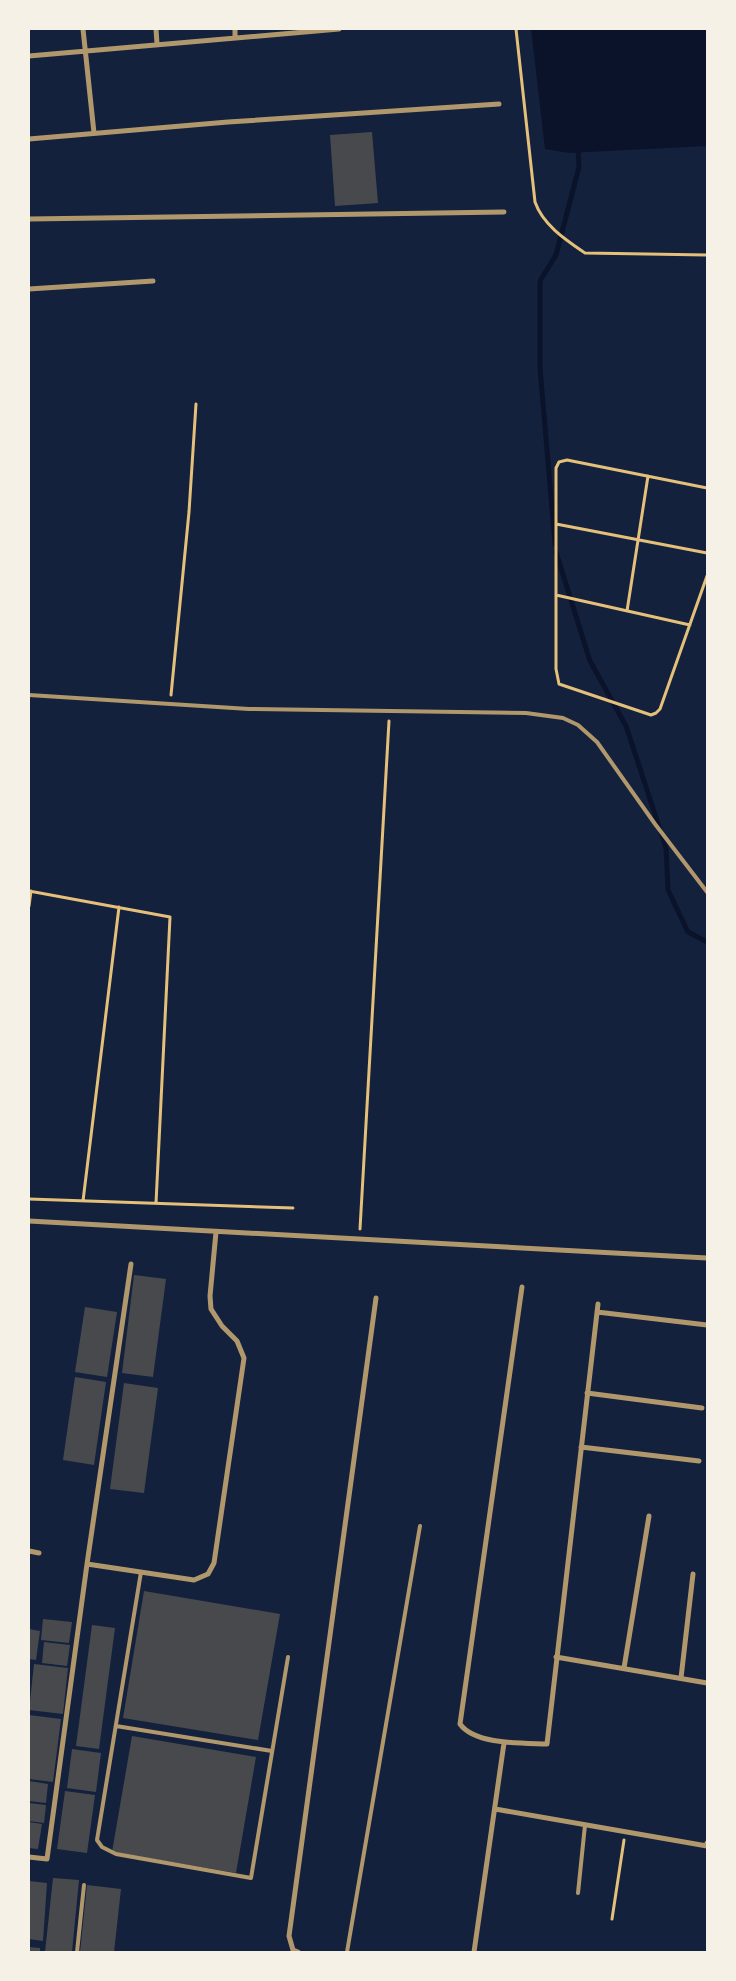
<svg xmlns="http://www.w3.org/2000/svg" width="736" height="1981" font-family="'Titillium Web',sans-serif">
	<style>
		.water { fill: #0b132b }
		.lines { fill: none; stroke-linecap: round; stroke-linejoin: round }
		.stream { stroke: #0b132b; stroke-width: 5 }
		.building { fill: #48494c }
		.path { stroke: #e5c07b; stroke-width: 3 }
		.service { stroke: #b1986c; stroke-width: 4 }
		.minor { stroke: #b1986c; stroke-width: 5 }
	</style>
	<rect width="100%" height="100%" fill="#14213d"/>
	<path class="water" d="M531,29H707V146L569,153L545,149Z"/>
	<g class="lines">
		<path class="stream" d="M555,544L540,368V281L556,255L579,167L578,148
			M556,552L590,661L626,726L666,848L668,890L688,932L707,942"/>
	</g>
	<path class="building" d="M372,132L378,203L335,206L330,135Z
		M134,1275L166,1279L153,1377L122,1373Z
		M85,1307L117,1312L107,1377L75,1372Z
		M75,1377L106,1382L94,1465L63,1460Z
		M124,1383L158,1388L144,1493L110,1489Z
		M144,1591L280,1614L258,1740L123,1718Z
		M43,1619L72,1622L69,1643L41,1640Z
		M92,1625L115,1628L99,1749L76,1746Z
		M29,1629L40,1631L36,1660L29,1659Z
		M44,1642L70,1645L67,1666L42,1663Z
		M34,1664L68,1668L63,1714L29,1710Z
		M29,1715L61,1719L53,1782L29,1779Z
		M132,1736L256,1757L236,1873L112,1852Z
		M72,1749L101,1753L96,1792L67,1788Z
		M29,1781L48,1784L46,1803L29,1801Z
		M65,1791L95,1795L87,1853L57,1849Z
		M29,1803L46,1805L44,1823L29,1821Z
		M29,1822L42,1824L38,1849L29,1848Z
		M53,1878L79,1880L72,1952H45Z
		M29,1881L47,1883L43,1941L29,1939Z
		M87,1885L121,1889L114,1952H80Z
		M29,1947L40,1948V1952H29Z"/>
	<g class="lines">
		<path class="path" d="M516,29L535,202C543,225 566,240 585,253L707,255
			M707,488L567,460L559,462L556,468V669L559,684L651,715L656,713L660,709L707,576
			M556,524L707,553
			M556,595L690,625
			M627,611L648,476
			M171,695L189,512L196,404
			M29,891L170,917L156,1203
			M29,906L31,891
			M29,1199L293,1208
			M83,1201L119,907
			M360,1229L389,721
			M612,1919L624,1840"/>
		<path class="service" d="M29,695L249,709L526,713L563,718L578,725L597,742L655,824L707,892
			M141,1572L97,1840L102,1847L116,1854L251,1878L288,1657
			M116,1726L272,1751
			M578,1893L585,1825
			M77,1952L84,1885
			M347,1952L420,1526"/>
		<path class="minor" d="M83,29L94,133
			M156,29L157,44
			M235,29V37
			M29,56L339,29
			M29,139L228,122L499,104
			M29,219L504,212
			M29,289L153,281
			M29,1221L707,1258
			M522,1287L460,1724C475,1745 523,1743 547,1744L598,1304
			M597,1312L707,1325
			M587,1393L702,1408
			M581,1447L699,1461
			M29,1551L39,1553
			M87,1564L194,1580L208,1574L214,1563L244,1358L237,1341L222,1326L211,1309L210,1296L216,1232
			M556,1657L707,1683
			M624,1668L649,1516
			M681,1678L693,1574
			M495,1809L707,1846V1843
			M29,1857L47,1859L87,1564L131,1264
			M298,1952L293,1950L289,1936L376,1298
			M474,1952L504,1743"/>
	</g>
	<rect width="736" height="1981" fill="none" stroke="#f6f1e7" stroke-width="60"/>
</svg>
